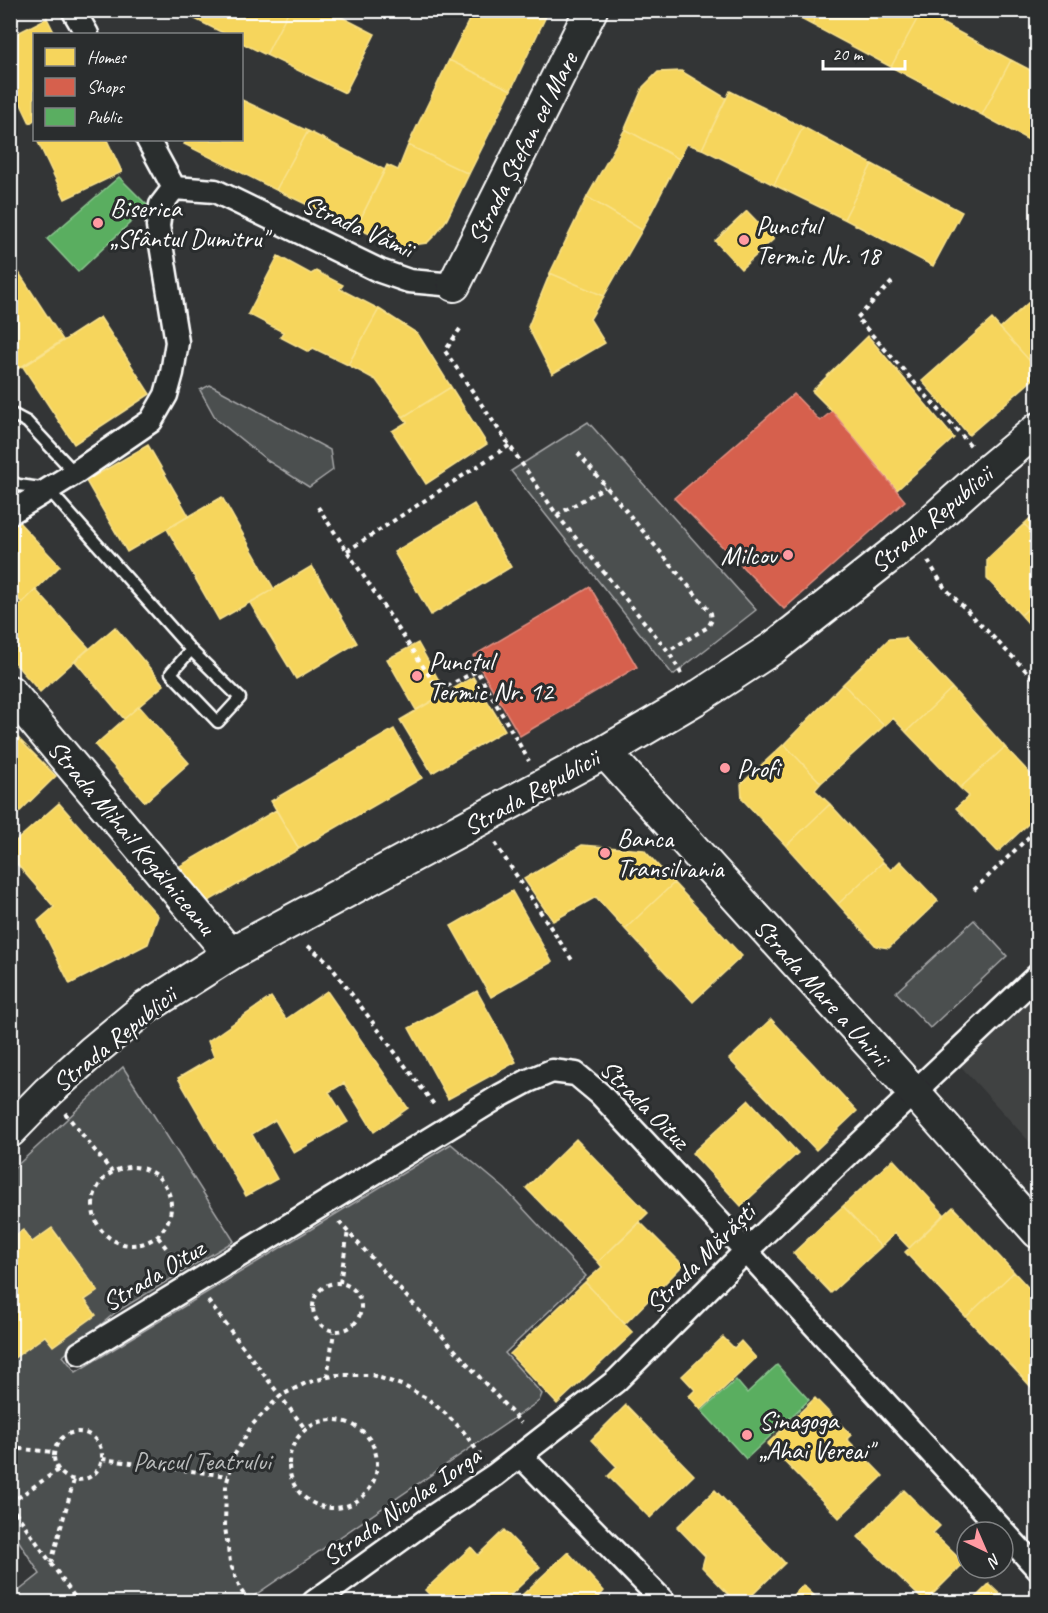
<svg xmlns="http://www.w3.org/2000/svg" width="1048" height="1613" font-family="Caveat,sans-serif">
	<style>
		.built { fill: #404243 }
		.green { fill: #4c4f50; stroke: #a6a7a8; stroke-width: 1.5 }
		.homes { fill: #f6d55c; stroke: #f9e28d; stroke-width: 1.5 }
		.shops { fill: #d6604d; stroke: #e29082; stroke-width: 1.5 }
		.public { fill: #5aae61; stroke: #8cc690; stroke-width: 1.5 }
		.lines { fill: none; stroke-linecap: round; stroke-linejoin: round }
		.lane-casing { stroke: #fff; stroke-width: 15 }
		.street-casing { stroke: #fff; stroke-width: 27 }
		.secondary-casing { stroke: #fff; stroke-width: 36 }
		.path { stroke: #fff; stroke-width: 4; stroke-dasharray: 4.5 4.5; stroke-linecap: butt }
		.lane { stroke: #2a2d2e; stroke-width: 10 }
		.street { stroke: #2a2d2e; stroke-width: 22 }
		.secondary { stroke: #2a2d2e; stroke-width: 32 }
		.poi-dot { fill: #ff9aa2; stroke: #2a2d2e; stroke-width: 2 }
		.labels { text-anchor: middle; stroke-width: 6; stroke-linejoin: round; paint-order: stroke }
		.street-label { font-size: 26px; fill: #fff; stroke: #2a2d2e }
		.poi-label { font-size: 26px; fill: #fff; stroke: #2a2d2e; text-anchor: start }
		.park-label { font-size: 26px; fill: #b7b9b9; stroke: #2a2d2e }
	</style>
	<rect width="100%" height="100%" fill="#333536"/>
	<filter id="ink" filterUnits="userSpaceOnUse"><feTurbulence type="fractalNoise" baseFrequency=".0167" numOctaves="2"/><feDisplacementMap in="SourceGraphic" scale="12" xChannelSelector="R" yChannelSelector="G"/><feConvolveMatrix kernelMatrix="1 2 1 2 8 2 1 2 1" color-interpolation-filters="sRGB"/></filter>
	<g filter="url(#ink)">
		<path class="built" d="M1037,990V1150L956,1061Z"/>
		<path class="green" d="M210,385L330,450L333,470L309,487L268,461L216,419L200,390Z
			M588,422L756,610L673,675L511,471Z
			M974,920L1007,956L930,1028L896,992Z
			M123,1067L234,1241L116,1312L63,1356L76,1372L451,1144L505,1189L586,1276L505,1353L542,1394L539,1401L245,1602H11V1597L40,1574L11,1529L10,1172Z"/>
		<path class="homes" d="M177,10H289L266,55L242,43V34H225Z
			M289,10H328L375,34L345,93L266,55Z
			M474,10H549L511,90L449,60Z
			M784,10H819L812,25Z
			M819,10H919L921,12L891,67L812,25Z
			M921,12L1011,60L982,115L891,67Z
			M47,18L55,34H34V120L30,123L10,81V37Z
			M449,60L511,90L469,174L408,145Z
			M1011,60L1038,74V145L982,115Z
			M681,71L726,98L702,149L687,144L679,159L625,129L643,87L658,72Z
			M730,91L803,127L774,185L702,149Z
			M242,100L308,131L276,190L184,144L187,140H242Z
			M803,127L872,164L844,219L774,185Z
			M625,129L679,159L642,230L587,197Z
			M308,131L385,170L356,228L276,190Z
			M37,140H107L122,172L65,199Z
			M408,145L469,174L447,219L437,233L427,243L399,247L356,228L387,165L398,170Z
			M872,164L962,212L933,266L844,219Z
			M587,197L642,230L604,296L550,273Z
			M747,211L774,239L741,269L715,241Z
			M278,256L311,274L316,271L343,285L340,289L379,309L348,365L313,348L309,352L280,337L283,332L248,314Z
			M12,262L63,340L10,374V263Z
			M550,273L604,296L590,319L605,343L552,374L528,327Z
			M1038,294V370L1000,328Z
			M379,309L418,334L451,387L403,417L376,380L348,365Z
			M100,317L150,394L74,444L23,367Z
			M992,319L1038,370V375L969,435L922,381Z
			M868,336L954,438L897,490L832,411L812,391Z
			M451,387L487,444L426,484L392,431L407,422L403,417Z
			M148,445L189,516L127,552L86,481Z
			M222,497L274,589L219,620L167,529Z
			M474,504L511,567L431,615L394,552Z
			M1038,511V538L1024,524Z
			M17,520L60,566L22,603L10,591V526Z
			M1024,524L1038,538V600L1021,615L987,579V559Z
			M312,566L357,643L296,679L250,603Z
			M36,590L89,648L40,692L10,658V613Z
			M1038,600V634L1021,615Z
			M115,627L164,685L124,719L75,661Z
			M905,638L952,688L906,732L893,718L884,726L843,684L889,639Z
			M418,643L446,693L416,710L387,659Z
			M473,677L505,730L432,773L400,720Z
			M843,684L884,726L821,783L784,744Z
			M952,688L1005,747L960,788L906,732Z
			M139,706L189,763L145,802L95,745Z
			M394,729L422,778L299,849L271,801Z
			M10,730L56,776L10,821Z
			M784,744L821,783L815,790L830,804L786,846L742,799L741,784Z
			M1005,747L1038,782V815L998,852L956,808L969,796L960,788Z
			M59,803L158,916L148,944L70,984L38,921L54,907L10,856V846Z
			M830,804L883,862L838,904L786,846Z
			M276,810L299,849L195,909L173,870Z
			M582,845L644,850L674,883L625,929L596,897L553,921L524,879Z
			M900,861L938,901L889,948L876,946L838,904L883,862L891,870Z
			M674,883L742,956L693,1002L625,929Z
			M512,891L552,962L491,997L451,926Z
			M327,991L408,1108L374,1132L344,1083L329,1092L348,1122L294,1153L275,1120L252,1134L277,1179L246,1196L178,1078L214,1057L208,1041L271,997L286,1019Z
			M477,991L516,1062L448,1099L409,1028Z
			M771,1019L857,1111L816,1150L729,1059Z
			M749,1100L798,1153L741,1206L692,1153Z
			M576,1139L648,1213L598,1262L526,1188Z
			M893,1159L944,1214L909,1248L895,1233L881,1247L843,1206Z
			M843,1206L881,1247L831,1293L793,1253Z
			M953,1207L1014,1272L966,1317L905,1252Z
			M640,1222L683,1265L625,1324L585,1282L602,1267L598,1262Z
			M52,1228L98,1291L85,1300L96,1315L53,1346L45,1336L10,1361V1239L23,1230L32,1242Z
			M1014,1272L1038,1298V1383L1032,1388L966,1317Z
			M585,1282L633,1333L557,1404L510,1354Z
			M723,1337L734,1348L741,1341L756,1358L701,1410L689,1396L695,1390L682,1376Z
			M815,1398L851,1435L847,1439L883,1476L839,1518L767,1444Z
			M626,1405L694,1475L650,1518L608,1476L617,1467L591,1440Z
			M715,1490L785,1563L745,1602H736L702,1567L705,1556L677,1527Z
			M904,1490L940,1526L933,1533L964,1563L925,1602L858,1537Z
			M504,1530L540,1567L503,1602H437L425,1590L471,1547L478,1555Z
			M568,1552L604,1591L599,1597L604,1602H527L521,1596Z
			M989,1584L1008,1602H971Z
			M803,1585L821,1602H786Z"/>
		<path class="shops" d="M794,394L820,421L832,411L905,501L784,609L674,498Z
			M590,587L637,667L520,736L473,656Z"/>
		<path class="public" d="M119,177L148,206L78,272L47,239Z
			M777,1365L809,1400L746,1459L702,1411L736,1380L747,1393Z"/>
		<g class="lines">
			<defs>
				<path id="lane" d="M10,413L27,422L75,473
					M10,481L19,485L48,489L191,650L240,698L218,722L171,673L191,650"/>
				<path id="street" d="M73,10L87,34
					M148,140L174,188
					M174,188L215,191L380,271L409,281L454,285
					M10,513L75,473L151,421L166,395L172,373L177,342L158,226L161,205L174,188
					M80,1353L500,1096L528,1081L552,1071L576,1074L600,1094L746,1251L1038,1569
					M520,1455L664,1602
					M314,1602L432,1517L495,1475L616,1381L746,1251L1038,975"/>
				<path id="secondary" d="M454,285L591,10
					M10,692L230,954
					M605,752L914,1092L1038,1232
					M10,1131L48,1092L92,1052L145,1008L230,954L605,752L695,699L773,648L914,537L991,468L1038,429"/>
			</defs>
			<use href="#lane" class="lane-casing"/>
			<use href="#street" class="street-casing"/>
			<use href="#secondary" class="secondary-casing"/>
			<path class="path" d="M892,282L857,318L972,447
				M460,329L445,351L557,515L668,651L682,675
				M578,453L711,613L712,620L708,627L668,651
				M318,507L442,695
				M557,515L605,487
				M347,551L510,445
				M928,561L944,587L1038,683
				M439,690L477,671L529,761
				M495,843L572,960
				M974,890L1038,828
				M308,946L327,961L435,1106
				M65,1113L112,1172
				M93 1206a39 39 0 1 1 78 0a39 39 0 1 1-78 0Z
				M339,1222L521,1423
				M158,1237L179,1265
				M313 1307a24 24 0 1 1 48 0a24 24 0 1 1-48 0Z
				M340,1283L348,1231
				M208,1301L306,1430
				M327,1377L334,1332
				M289 1464a44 44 0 1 1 88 0a44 44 0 1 1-88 0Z
				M54 1456a24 24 0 1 1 48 0a24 24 0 1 1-48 0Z
				M10,1448L54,1452
				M102,1459L228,1476
				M10,1503L58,1470
				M10,1504L78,1602
				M51,1563L74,1480
				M249,1602L240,1589L230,1562L225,1527L226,1485L235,1454L252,1425L280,1396L306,1383L336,1375H372L404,1386L428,1399L447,1415L463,1431L480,1455"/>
			<use href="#lane" class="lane"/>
			<use href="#street" class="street"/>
			<use href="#secondary" class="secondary"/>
		</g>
	</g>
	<g class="poi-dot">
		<circle cx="98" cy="223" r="6"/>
		<circle cx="744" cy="240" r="6"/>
		<circle cx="788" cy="555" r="6"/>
		<circle cx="417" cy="676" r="6"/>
		<circle cx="725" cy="768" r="6"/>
		<circle cx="605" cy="853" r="6"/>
		<circle cx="747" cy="1435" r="6"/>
	</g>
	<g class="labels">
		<g class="street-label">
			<text transform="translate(522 148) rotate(-63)" y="9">Strada Ștefan cel Mare</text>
			<text transform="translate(358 226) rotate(24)" y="9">Strada Vămii</text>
			<text transform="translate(931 519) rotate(-40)" y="9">Strada Republicii</text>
			<text transform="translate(531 792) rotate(-29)" y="9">Strada Republicii</text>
			<text transform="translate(132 837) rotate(50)" y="9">Strada Mihail Kogălniceanu</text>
			<text transform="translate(822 992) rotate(48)" y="9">Strada Mare a Unirii</text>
			<text transform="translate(114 1039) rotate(-39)" y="9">Strada Republicii</text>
			<text transform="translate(645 1104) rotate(45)" y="9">Strada Oituz</text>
			<text transform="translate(700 1258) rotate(-45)" y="9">Strada Mărăști</text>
			<text transform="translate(153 1275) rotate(-31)" y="9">Strada Oituz</text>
			<text transform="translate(401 1506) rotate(-35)" y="9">Strada Nicolae Iorga</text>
		</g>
		<g class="poi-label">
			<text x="110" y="217">Biserica<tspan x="110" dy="30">„Sfântul Dumitru"</tspan></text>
			<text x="756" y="234">Punctul<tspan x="756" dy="30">Termic Nr. 18</tspan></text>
			<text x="776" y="564" text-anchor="end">Milcov</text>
			<text x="429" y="670">Punctul<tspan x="429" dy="30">Termic Nr. 12</tspan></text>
			<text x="737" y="777">Profi</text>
			<text x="617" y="847">Banca<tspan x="617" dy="30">Transilvania</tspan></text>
			<text x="759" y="1429">Sinagoga<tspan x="759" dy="30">„Ahai Vereai"</tspan></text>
		</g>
		<g class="park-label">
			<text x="202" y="1470">Parcul Teatrului</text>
		</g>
	</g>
	<rect width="1048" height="1613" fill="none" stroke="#2a2d2e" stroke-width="36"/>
	<rect x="18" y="18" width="1012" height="1577" fill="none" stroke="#fff" stroke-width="2" filter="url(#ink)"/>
	<rect x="33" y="33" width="210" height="108" fill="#2a2d2e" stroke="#7f8182" stroke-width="1.5"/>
	<rect x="45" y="48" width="30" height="18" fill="#f6d55c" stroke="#7f8182" stroke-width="1.5"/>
	<text x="87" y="63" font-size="18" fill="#ffffff">Homes</text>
	<rect x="45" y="78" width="30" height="18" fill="#d6604d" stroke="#7f8182" stroke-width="1.5"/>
	<text x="87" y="93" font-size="18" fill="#ffffff">Shops</text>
	<rect x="45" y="108" width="30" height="18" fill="#5aae61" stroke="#7f8182" stroke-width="1.5"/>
	<text x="87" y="123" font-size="18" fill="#ffffff">Public</text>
	<g transform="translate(985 1550) rotate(136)"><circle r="28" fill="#2a2d2e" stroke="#7f8182" stroke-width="1.5"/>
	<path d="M0-4.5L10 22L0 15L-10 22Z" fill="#ff9aa2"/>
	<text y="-9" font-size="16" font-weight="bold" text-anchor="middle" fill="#ffffff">N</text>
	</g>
	<path d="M823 60v9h82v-9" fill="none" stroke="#ffffff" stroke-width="3"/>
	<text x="832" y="60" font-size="18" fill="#ffffff" stroke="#2a2d2e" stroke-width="4.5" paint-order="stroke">20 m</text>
</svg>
